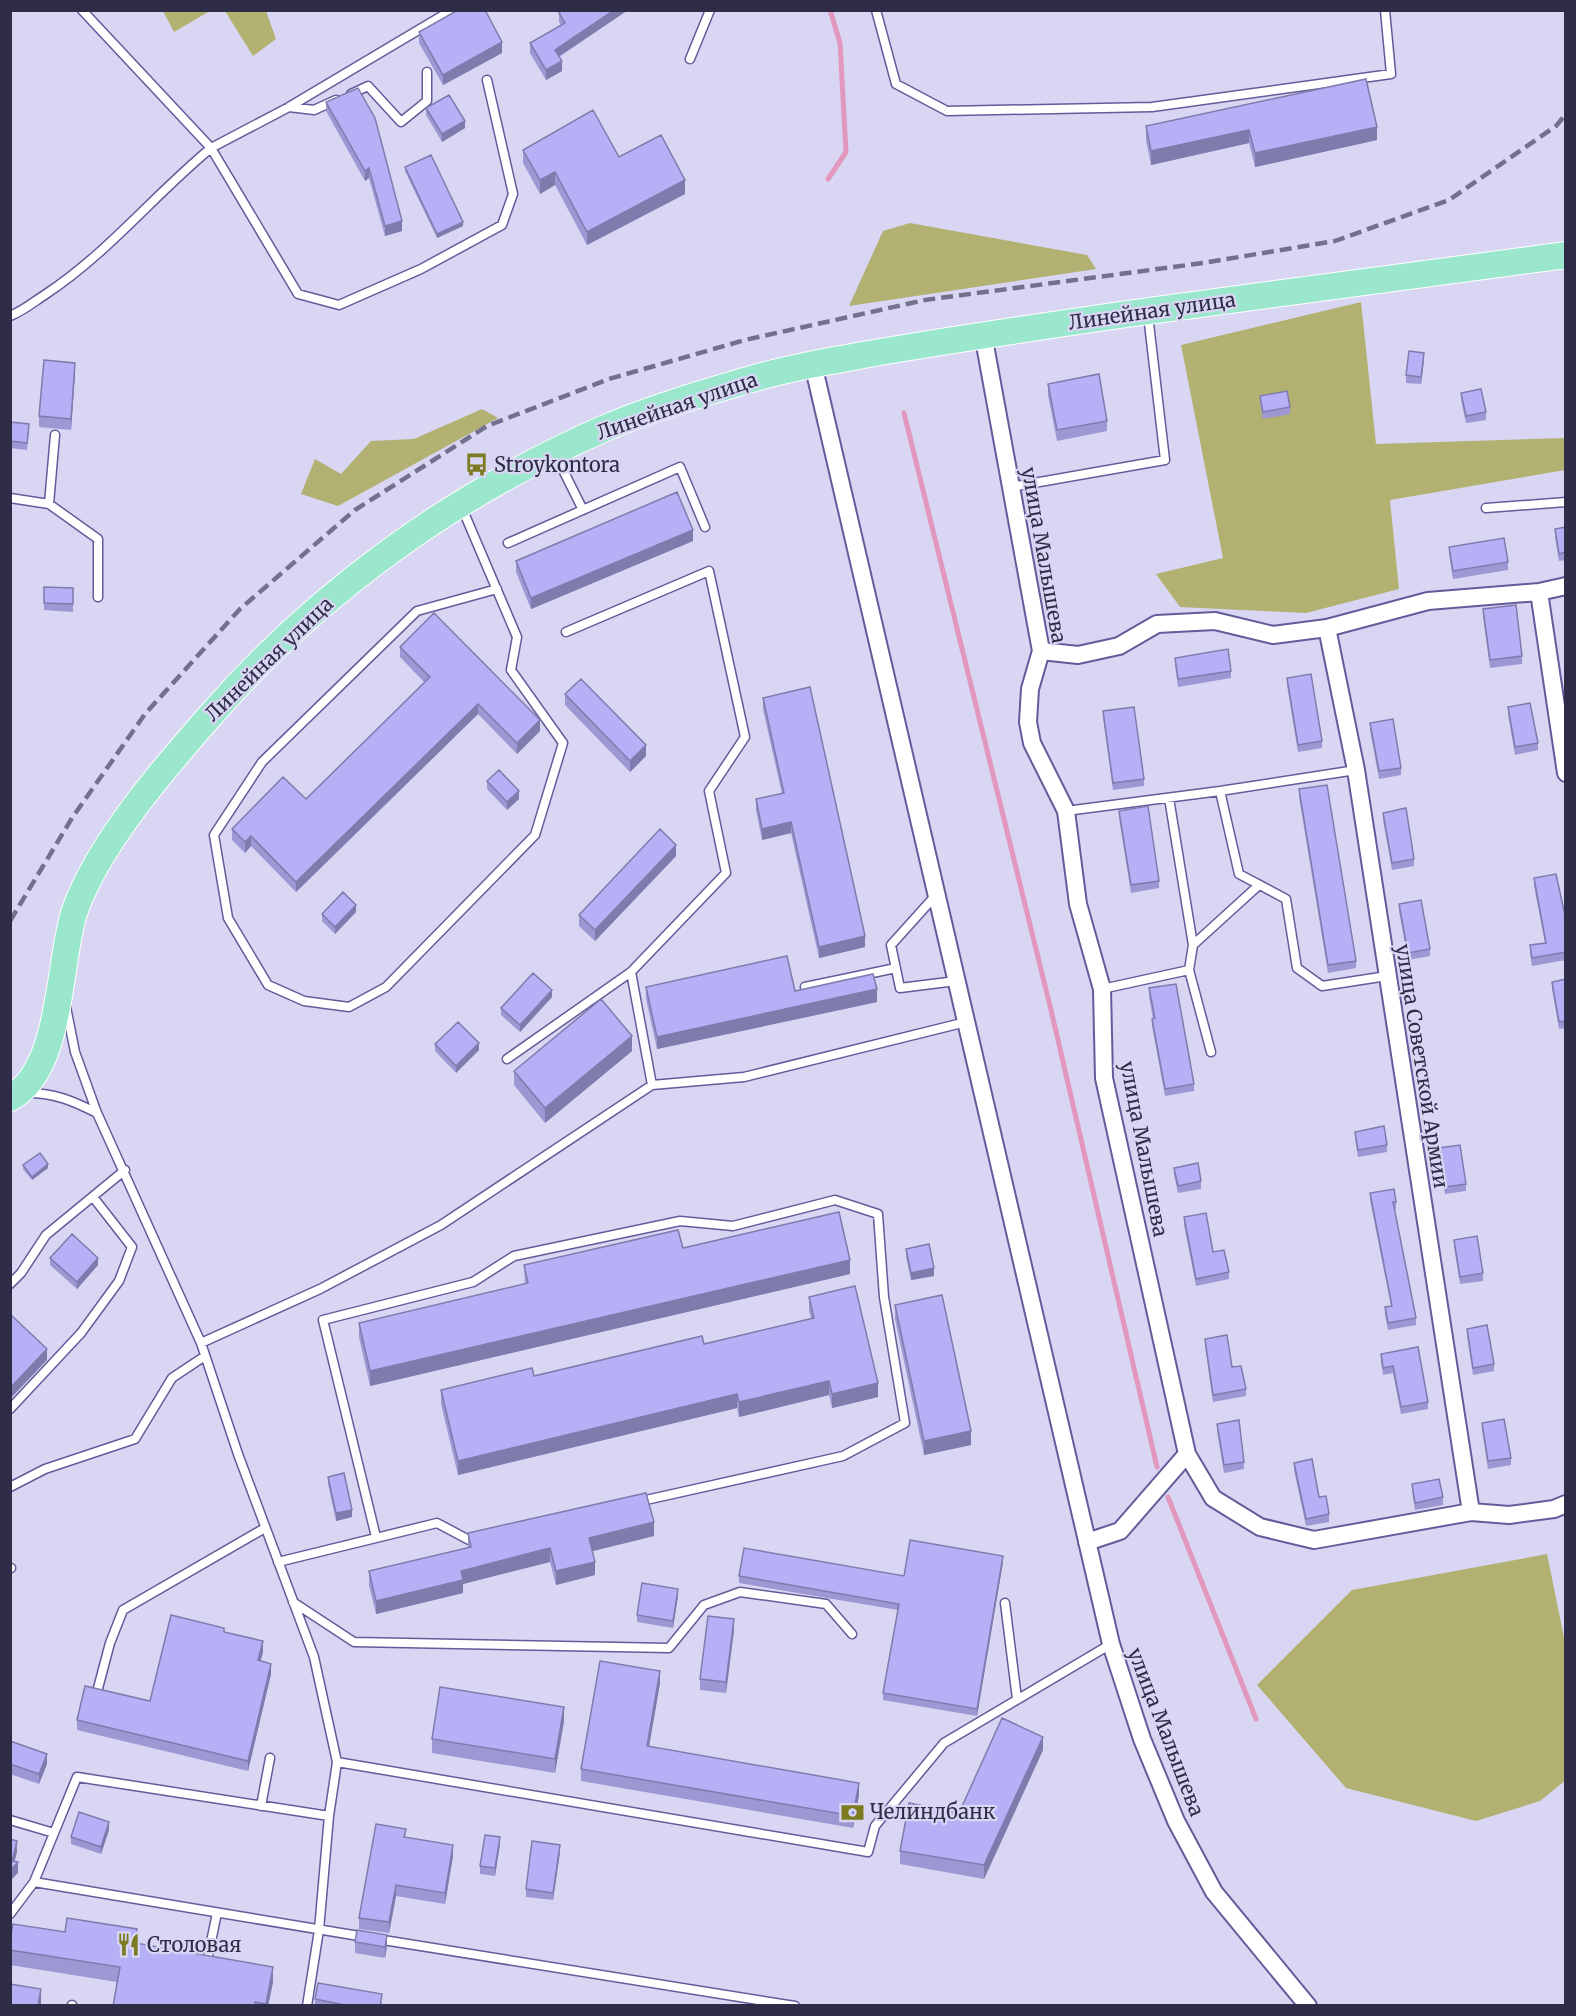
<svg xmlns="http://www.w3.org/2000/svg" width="1576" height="2016" font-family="Merriweather,serif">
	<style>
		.green { fill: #b2b172 }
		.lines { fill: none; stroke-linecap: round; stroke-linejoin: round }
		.stream { stroke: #e297bd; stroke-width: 5 }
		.service-casing { stroke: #635b9a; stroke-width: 11 }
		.minor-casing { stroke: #635b9a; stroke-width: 20 }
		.primary-casing { stroke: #fff; stroke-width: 28 }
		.service { stroke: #fff; stroke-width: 8 }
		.minor { stroke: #fff; stroke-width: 16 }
		.primary { stroke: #9be7ce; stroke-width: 26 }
		.rail { stroke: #72708c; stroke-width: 4.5; stroke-dasharray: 12 6; stroke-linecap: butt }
		.wall { fill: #9d97d4 }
		.shaded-wall { fill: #7f7bad }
		.building { fill: #b6b0f7; stroke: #7f7bad; stroke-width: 1.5 }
		.labels { text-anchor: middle; stroke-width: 4.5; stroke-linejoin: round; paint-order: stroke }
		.street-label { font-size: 20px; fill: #2f2c48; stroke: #d8d6f3 }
		.poi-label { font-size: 20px; fill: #2f2c48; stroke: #d8d6f3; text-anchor: start }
	</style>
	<rect width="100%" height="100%" fill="#d8d6f3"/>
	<path class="green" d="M163,11H210L174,32Z
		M225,11H266L276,39L253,56Z
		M910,223L1087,255L1096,269L849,306L883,231Z
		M1361,302L1376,444L1565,438V470L1390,500L1399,589L1306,613L1180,607L1156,574L1223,558L1181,345Z
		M482,409L498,418L338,506L301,494L315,459L341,474L371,441L414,439Z
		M1547,1554L1565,1642L1566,1780L1540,1801L1476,1821L1346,1788L1257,1685L1352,1590Z"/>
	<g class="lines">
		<path class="stream" d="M828,179L846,152L840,43L830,10
			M904,413L1051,1010L1157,1467
			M1168,1497L1256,1719"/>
		<defs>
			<path id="service" d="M82,10L211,148L289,107L452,10
				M876,10L896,84L947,111L1152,107L1391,74L1385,10
				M690,59L710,10
				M351,94L368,86L401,122L427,101V72
				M289,107L314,110L336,100
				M10,316C23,311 35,301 46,294C108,253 154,195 211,148L298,294L339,305L421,269L502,225L513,194L487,80
				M555,454L583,510
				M1011,487L1165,460L1148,315
				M10,498L49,504L98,539V597
				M49,504L55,435
				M462,508L517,637L511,670L563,743L535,835L386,987L349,1007L304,1001L268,985L228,918L214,835L262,762L417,611L497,589
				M1486,508L1566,502
				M508,543L680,467L705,527
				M566,632L709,571L745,737L709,791L726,873L631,972L652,1085
				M1220,791L1239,874L1286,899L1297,968L1322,986L1387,976
				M1169,798L1193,945
				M1066,811L1220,791L1356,770
				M936,895L891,945L900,988L956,981
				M1189,970L1211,1052
				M805,987L896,968
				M1102,989L1189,970L1193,945L1259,885
				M66,1007L75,1052L97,1113L201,1343L238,1454L314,1657L337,1762L329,1816L319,1930L307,2006
				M507,1059L631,972
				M28,1093C55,1093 73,1101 97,1113
				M10,1284L21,1273L46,1235L125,1170
				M201,1343L320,1289L441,1225L652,1085L744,1077L966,1022
				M10,1409L81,1333L119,1281L132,1247L93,1197
				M10,1487L45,1469L135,1439L172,1378L205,1356
				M376,1537L323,1320L473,1282L514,1256L680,1221L733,1226L835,1200L878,1214L884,1297L905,1423L843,1456L637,1502
				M278,1562L437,1523L469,1540L478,1537
				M10,1568H11
				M293,1602L354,1642L669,1648L704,1605L740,1592L826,1604L852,1634
				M1005,1603L1017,1699
				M97,1692L110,1643L123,1610L265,1528
				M337,1762L868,1852L875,1826L944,1743L1111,1644
				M261,1806L270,1758
				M10,1820L54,1833
				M34,1882L365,1937
				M10,1914L34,1882L77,1777L329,1816
				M377,1939L795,2006
				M207,1961L217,1913
				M72,2006V2005"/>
			<path id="minor" d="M983,334L1041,651L1030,689L1028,722L1032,743L1066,811L1078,904L1102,989L1104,1078L1187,1454L1120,1531L1087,1542
				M813,364L1111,1644L1142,1739L1176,1821L1214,1892L1308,2006
				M1539,592L1566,773
				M1327,628L1356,770L1471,1512
				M1041,651L1078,655L1119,646L1157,624L1215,621L1273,635L1327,628L1428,601L1539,592L1566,586
				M1187,1454L1213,1498L1260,1527L1314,1540L1471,1512L1509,1515L1554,1509L1566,1504"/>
			<path id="primary" d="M10,1098C62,1071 58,965 74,913C96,847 164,768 210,716C318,592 453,495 603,429C649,409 700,394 748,380C792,367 836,360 880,352C962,338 1044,326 1127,314C1273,294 1419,275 1566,255"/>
		</defs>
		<use href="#service" class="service-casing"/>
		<use href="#minor" class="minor-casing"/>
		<use href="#primary" class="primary-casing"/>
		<use href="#service" class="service"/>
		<use href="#minor" class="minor"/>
		<use href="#primary" class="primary"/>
		<path class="rail" d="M10,921L72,818L145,714L240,609L355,510L487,426L609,379L745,340L925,300L1203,263L1335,241L1449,200L1556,126L1566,114"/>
	</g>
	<path class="wall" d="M562,10H628L559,57L562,71L546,80L530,53V43L561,25L559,22V13Z
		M419,32L502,53L443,85L419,43Z
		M1366,79L1377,140L1255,167L1249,143L1151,165L1146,140V126Z
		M326,102L375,118L402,231L385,236L369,178L365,181L326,111Z
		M426,108L465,128L442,142L426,115Z
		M523,150L619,157L685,194L587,245L555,185L540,194L523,163Z
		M405,167L463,226L437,238L405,171Z
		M1424,360L1421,384L1406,383V375Z
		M75,374L71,430L39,427V416Z
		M1048,384L1107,421V431L1057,441L1048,395Z
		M1461,393L1486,412V420L1466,423L1461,400Z
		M1260,396L1290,407V414L1263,419L1260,403Z
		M10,422L29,431L27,450L10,448Z
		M1566,527V560L1559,561L1555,537V529Z
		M693,541L531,609L516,572V561Z
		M1449,547L1508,562V570L1453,579L1449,554Z
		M44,587L73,588V612L44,610Z
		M1483,609L1522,656V664L1490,668L1483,617Z
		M400,647L540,731L517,754L478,714L296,892L251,846L245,853L232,840V829L306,799L425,683L400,657Z
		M1175,658L1231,671V678L1178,687L1175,665Z
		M1287,678L1322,741V748L1298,752L1287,685Z
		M565,694L646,756L630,772L565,705Z
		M763,698L865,947L819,958L791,833L762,840L756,810V799L782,794L763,709Z
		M1508,707L1538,743V750L1515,755L1508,715Z
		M1103,711L1144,779V786L1113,790L1103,718Z
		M1370,723L1401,768V775L1379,779L1370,730Z
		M487,781L519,799L507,810L487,789Z
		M1299,789L1356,961V968L1328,973L1299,797Z
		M1119,811L1159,881V888L1131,893L1119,818Z
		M1383,813L1414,859V866L1392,870L1383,820Z
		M676,856L595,941L579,926V915Z
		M1534,878L1566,920V960L1532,966L1530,953V945L1545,943L1534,886Z
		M1399,904L1430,949V956L1408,960L1399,911Z
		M356,912L335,934L322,921V914Z
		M1566,979V1028L1559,1029L1552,989V982Z
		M646,987L877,1002L657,1049L646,999Z
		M1149,988L1194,1084V1091L1165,1096L1152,1026V1019H1153L1149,996Z
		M552,997L520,1032L501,1015V1008Z
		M435,1044L479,1050L456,1073L435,1051Z
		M632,1051L545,1123L514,1085V1071Z
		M1355,1132L1387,1145V1152L1358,1157L1355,1139Z
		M1439,1148L1466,1184V1191L1445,1194L1439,1156Z
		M23,1165L48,1168L32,1180L23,1169Z
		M1174,1168L1201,1181V1189L1178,1193L1174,1175Z
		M1370,1193L1396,1202V1209H1394L1416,1318V1325L1388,1330L1385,1315V1307L1391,1306L1370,1200Z
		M1184,1217L1229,1272V1279L1196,1286L1184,1225Z
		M1454,1240L1483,1273V1281L1460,1284L1454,1247Z
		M683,1248L850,1274L370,1386L359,1337V1323L525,1284L524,1265Z
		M906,1249L934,1276L911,1280L906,1257Z
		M50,1258L98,1265L77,1289L50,1265Z
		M809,1297L878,1397L832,1408L829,1395L739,1417L737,1408L458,1475L441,1404V1390L534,1376L704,1344L811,1318L809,1311Z
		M895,1305L971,1445L924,1455L895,1319Z
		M1467,1329L1494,1364V1371L1473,1375L1467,1336Z
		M1205,1339L1232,1367L1246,1389V1396L1213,1402L1205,1346Z
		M1381,1354L1428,1402V1409L1401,1414L1393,1373L1383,1375L1381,1361Z
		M1482,1423L1511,1458V1465L1488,1469L1482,1430Z
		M1217,1424L1244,1462V1469L1224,1473L1217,1431Z
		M1294,1463L1319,1497L1329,1514V1522L1306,1526L1294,1470Z
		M328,1477L352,1517L336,1521L328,1484Z
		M1412,1484L1443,1497V1505L1415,1510L1412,1491Z
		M468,1533L654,1536L592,1551L595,1575L556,1585L550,1562L463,1584V1593L376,1614L369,1585V1571L468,1548Z
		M1003,1562L977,1716L883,1700V1693L898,1610L739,1583V1576H904Z
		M678,1596L673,1628L637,1622V1615Z
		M734,1630L726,1693L700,1690V1679Z
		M224,1632L263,1652L260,1661L271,1674L248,1771L77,1730V1720L150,1701Z
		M660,1683L649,1746L859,1795L853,1828L581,1781V1769Z
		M564,1721L555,1773L432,1753V1739Z
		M10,1741L47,1764L39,1784L10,1774Z
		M1043,1750L984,1879L900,1864V1851L959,1813Z
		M109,1830L101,1854L71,1844V1837Z
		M406,1837L453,1856L445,1904L396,1896L389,1933L359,1929V1918Z
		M500,1844L495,1876L480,1874V1866Z
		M560,1852L553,1900L526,1897V1889Z
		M10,1939L137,1944L273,1982L268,2006H113L117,1982L10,1965Z
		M355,1942L387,1946L385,1958L355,1953Z
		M315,1999L382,2002V2006H315Z"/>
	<path class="shaded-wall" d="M614,10H628L555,59V50Z
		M502,42V53L443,85V75Z
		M562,61V71L546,80V70Z
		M465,121V128L442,142V134Z
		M1377,127V140L1255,167V153Z
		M1249,130V143L1151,165V151Z
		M369,168V178L365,181V171Z
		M555,172V185L540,194V180Z
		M685,180V194L587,245V232Z
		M402,221V231L385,236V226Z
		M463,222V226L437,238V234Z
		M1424,353V360L1421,384V377Z
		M75,363V374L71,430V419Z
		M693,530V541L531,609V598Z
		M478,704V714L296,892V882Z
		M540,720V731L517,754V743Z
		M646,745V756L630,772V761Z
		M519,791V799L507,810V802Z
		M791,822V833L762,840V829Z
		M251,836V846L245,853V842Z
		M676,845V856L595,941V930Z
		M356,905V912L335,934V927Z
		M865,936V947L819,958V947Z
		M877,989V1002L657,1049V1037Z
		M552,990V997L520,1032V1025Z
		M632,1036V1051L545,1123V1108Z
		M479,1043V1050L456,1073V1066Z
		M48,1164V1168L32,1180V1177Z
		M98,1258V1265L77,1289V1282Z
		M850,1260V1274L370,1386V1371Z
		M934,1268V1276L911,1280V1273Z
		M47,1349V1360L10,1399V1388Z
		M829,1381V1395L739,1417V1402Z
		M878,1383V1397L832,1408V1394Z
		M737,1394V1408L458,1475V1461Z
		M971,1431V1445L924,1455V1441Z
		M352,1510V1517L336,1521V1513Z
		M654,1522V1536L589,1552V1538Z
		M550,1548V1562L463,1584V1593L376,1614V1601L461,1571Z
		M1003,1556V1562L977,1716V1709Z
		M595,1562V1575L556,1585V1571Z
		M678,1589V1596L673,1628V1621Z
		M734,1619V1630L726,1693V1682Z
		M263,1641V1652L258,1671V1660Z
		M271,1664V1674L248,1771V1761Z
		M660,1671V1683L647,1758V1746Z
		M564,1707V1721L555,1773V1759Z
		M1043,1737V1750L984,1879V1865Z
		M47,1754V1764L39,1784V1774Z
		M859,1783V1795L853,1828V1816Z
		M109,1822V1830L101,1854V1847Z
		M500,1837V1844L495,1876V1868Z
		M17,1841V1852L13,1868L18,1862V1873L10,1881L12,1861Z
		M453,1845V1856L445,1904V1893Z
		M560,1845V1852L553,1900V1893Z
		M396,1885V1896L389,1933V1922Z
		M387,1935V1946L385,1958V1947Z
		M273,1967V1982L268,2006H266Z
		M41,1989V2006H38Z"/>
	<path class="building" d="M458,10H485L502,42L443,75L419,32Z
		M562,10H614L555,50L562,61L546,70L530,43L565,23L559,13Z
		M1366,79L1377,127L1255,153L1249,130L1151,151L1146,126Z
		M358,88L375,118L402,221L385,226L369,168L365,171L326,102Z
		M449,95L465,121L442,134L426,108Z
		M593,110L619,157L661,135L685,180L587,232L555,172L540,180L523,150Z
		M431,155L463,222L437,234L405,167Z
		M1409,351L1424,353L1421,377L1406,375Z
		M44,360L75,363L71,419L39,416Z
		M1099,374L1107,421L1057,430L1048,384Z
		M1481,389L1486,412L1466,416L1461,393Z
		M1287,391L1290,407L1263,412L1260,396Z
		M10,422L29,424L27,443L10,441Z
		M677,492L693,530L531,598L516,561Z
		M1566,527V552L1559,554L1555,529Z
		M1504,538L1508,562L1453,571L1449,547Z
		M44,587L73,588V604L44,603Z
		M1516,605L1522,656L1490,660L1483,609Z
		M434,613L540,720L517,743L478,704L296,882L251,836L245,842L232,829L283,777L306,799L430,677L400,647Z
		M1228,649L1231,671L1178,679L1175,658Z
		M1311,674L1322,741L1298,745L1287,678Z
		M581,679L646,745L630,761L565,694Z
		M810,687L865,936L819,947L791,822L762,829L756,799L784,793L763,698Z
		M1530,703L1538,743L1515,747L1508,707Z
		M1134,707L1144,779L1113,783L1103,711Z
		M1393,719L1401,768L1379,771L1370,723Z
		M499,770L519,791L507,802L487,781Z
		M1327,785L1356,961L1328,965L1299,789Z
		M1148,806L1159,881L1131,885L1119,811Z
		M1406,808L1414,859L1392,863L1383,813Z
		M660,829L676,845L595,930L579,915Z
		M1556,874L1566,920V952L1532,958L1530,945L1546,943L1534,878Z
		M343,892L356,905L335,927L322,914Z
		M1421,900L1430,949L1408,953L1399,904Z
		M787,956L795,991L873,974L877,989L657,1037L646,987Z
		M533,973L552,990L520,1025L501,1008Z
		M1566,979V1021L1559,1022L1552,982Z
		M1176,984L1194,1084L1165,1089L1152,1019L1155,1018L1149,988Z
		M601,999L632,1036L545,1108L514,1071Z
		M458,1022L479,1043L456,1066L435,1044Z
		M1384,1126L1387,1145L1358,1150L1355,1132Z
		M1460,1145L1466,1184L1445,1187L1439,1148Z
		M40,1153L48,1164L32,1177L23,1165Z
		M1198,1163L1201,1181L1178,1186L1174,1168Z
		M1394,1189L1396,1202H1393L1416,1318L1388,1323L1385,1307L1392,1306L1370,1193Z
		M839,1212L850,1260L370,1371L359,1323L528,1283L524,1265L678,1230L683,1248Z
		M1206,1213L1213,1252L1224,1250L1229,1272L1196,1279L1184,1217Z
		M72,1234L98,1258L77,1282L50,1258Z
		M1477,1236L1483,1273L1460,1277L1454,1240Z
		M929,1244L934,1268L911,1273L906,1249Z
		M855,1286L878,1383L832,1394L829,1381L739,1402L737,1394L458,1461L441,1390L532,1368L534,1376L702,1336L704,1344L814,1318L809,1297Z
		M942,1295L971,1431L924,1441L895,1305Z
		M10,1314L47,1349L10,1388Z
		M1487,1325L1494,1364L1473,1368L1467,1329Z
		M1227,1335L1232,1367L1241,1366L1246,1389L1213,1395L1205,1339Z
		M1418,1347L1428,1402L1401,1407L1393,1366L1383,1368L1381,1354Z
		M1504,1419L1511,1458L1488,1461L1482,1423Z
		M1239,1420L1244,1462L1224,1465L1217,1424Z
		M1312,1459L1319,1497L1326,1496L1329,1514L1306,1519L1294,1463Z
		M344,1473L352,1510L336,1513L328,1477Z
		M1439,1479L1443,1497L1415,1503L1412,1484Z
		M646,1493L654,1522L589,1538L595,1562L556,1571L550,1548L461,1571L463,1580L376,1601L369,1571L471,1547L468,1533Z
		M910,1540L1003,1556L977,1709L883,1693L899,1604L739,1576L744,1548L904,1576Z
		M642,1583L678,1589L673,1621L637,1615Z
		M171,1615L224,1628V1632L263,1641L258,1660L271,1664L248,1761L77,1720L85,1686L150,1701Z
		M708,1616L734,1619L726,1682L700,1679Z
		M600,1661L660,1671L647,1746L859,1783L853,1816L581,1769Z
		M440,1687L564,1707L555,1759L432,1739Z
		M1002,1718L1043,1737L984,1865L900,1851L909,1803L959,1813Z
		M10,1741L47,1754L39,1774L10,1764Z
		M79,1812L109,1822L101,1847L71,1837Z
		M376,1824L406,1829L404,1837L453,1845L445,1893L396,1885L389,1922L359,1918Z
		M485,1835L500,1837L495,1868L480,1866Z
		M10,1839L17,1841L12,1861L18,1862L10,1871Z
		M532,1841L560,1845L553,1893L526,1889Z
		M67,1918L137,1929L135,1943L273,1967L266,2004L255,2002V2006H113L120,1967L10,1950V1939L13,1924L65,1932Z
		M357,1930L387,1935L385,1947L355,1942Z
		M318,1983L382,1994L380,2006H350L315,1999Z
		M10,1984L41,1989L38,2006H10Z"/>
	<defs>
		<symbol id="bus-bare" viewBox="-9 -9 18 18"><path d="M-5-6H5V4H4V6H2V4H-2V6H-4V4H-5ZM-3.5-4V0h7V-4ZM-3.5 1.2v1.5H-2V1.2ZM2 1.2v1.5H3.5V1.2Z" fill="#7d7b22" stroke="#d8d6f3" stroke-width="2.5" paint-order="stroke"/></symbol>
		<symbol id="bank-bare" viewBox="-9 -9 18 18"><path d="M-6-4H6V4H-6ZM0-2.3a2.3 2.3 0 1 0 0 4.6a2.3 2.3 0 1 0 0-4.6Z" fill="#7d7b22" stroke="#d8d6f3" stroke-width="2.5" paint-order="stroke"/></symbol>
		<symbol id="restaurant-bare" viewBox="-9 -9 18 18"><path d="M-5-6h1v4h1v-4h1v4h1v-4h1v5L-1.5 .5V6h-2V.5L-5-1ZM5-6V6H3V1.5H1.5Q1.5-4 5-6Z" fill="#7d7b22" stroke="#d8d6f3" stroke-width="2.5" paint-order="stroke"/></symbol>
	</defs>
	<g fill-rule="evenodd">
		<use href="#bus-bare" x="460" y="448" width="33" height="33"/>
		<use href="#bank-bare" x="836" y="1796" width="33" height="33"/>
		<use href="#restaurant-bare" x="112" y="1928" width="33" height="33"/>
	</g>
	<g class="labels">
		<g class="street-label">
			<text transform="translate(1152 311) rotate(-8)" y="7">Линейная улица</text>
			<text transform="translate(677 406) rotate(-19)" y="7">Линейная улица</text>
			<text transform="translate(1044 555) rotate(80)" y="7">улица Малышева</text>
			<text transform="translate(269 659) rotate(-44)" y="7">Линейная улица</text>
			<text transform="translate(1422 1066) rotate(81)" y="7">улица Советской Армии</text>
			<text transform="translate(1144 1149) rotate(79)" y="7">улица Малышева</text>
			<text transform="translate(1166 1732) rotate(69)" y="7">улица Малышева</text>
		</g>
		<g class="poi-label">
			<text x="494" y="472">Stroykontora</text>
			<text x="870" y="1819">Челиндбанк</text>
			<text x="147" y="1952">Столовая</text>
		</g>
	</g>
	<rect width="1576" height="2016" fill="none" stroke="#2f2c48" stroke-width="24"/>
</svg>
